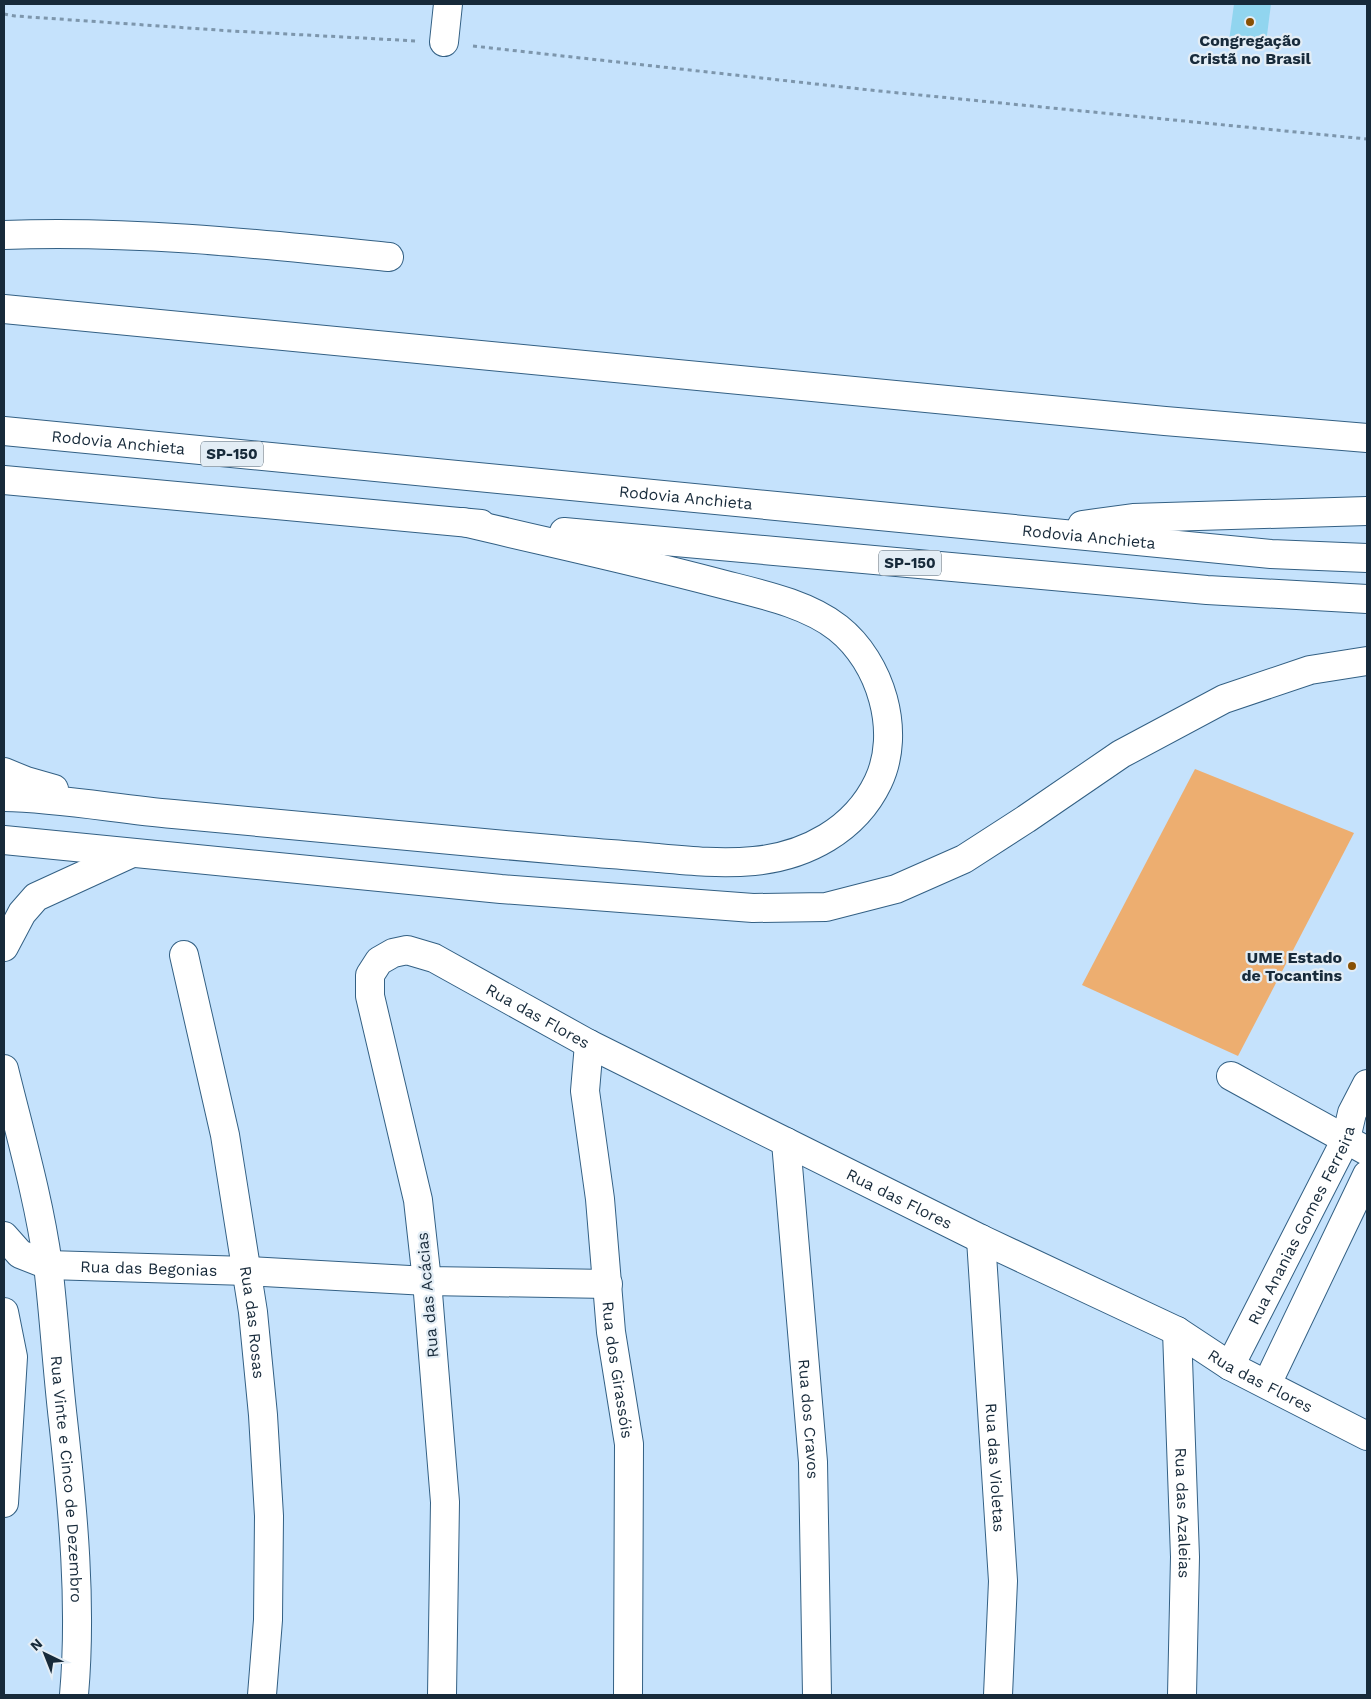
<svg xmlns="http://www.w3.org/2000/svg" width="1371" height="1699" font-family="'Work Sans',sans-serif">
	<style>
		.green { fill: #edae70 }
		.building { fill: #91d5ef }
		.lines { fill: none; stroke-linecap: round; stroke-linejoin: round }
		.minor-casing { stroke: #336084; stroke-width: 30 }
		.highway-casing { stroke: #336084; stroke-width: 30 }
		.path { stroke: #7d96ac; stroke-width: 3; stroke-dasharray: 4 4; stroke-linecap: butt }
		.minor { stroke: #fff; stroke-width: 28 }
		.highway { stroke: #fff; stroke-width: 28 }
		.poi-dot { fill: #885003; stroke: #e3edf5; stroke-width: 2 }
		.labels { text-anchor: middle; stroke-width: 4.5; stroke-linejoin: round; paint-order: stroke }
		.shield { fill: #e3edf5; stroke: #546472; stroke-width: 1 }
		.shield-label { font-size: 15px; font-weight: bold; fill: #172a3a }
		.poi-label { font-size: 16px; font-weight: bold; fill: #172a3a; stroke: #e3edf5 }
		.street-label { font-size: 16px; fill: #172a3a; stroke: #e3edf5 }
	</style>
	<rect width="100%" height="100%" fill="#c5e2fc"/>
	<path class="green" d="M1195,769L1354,833L1238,1056L1082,985Z"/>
	<path class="building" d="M1234,4H1271L1266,43L1229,41Z"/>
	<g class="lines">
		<defs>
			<g id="minor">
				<path d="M444,42L448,4"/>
				<path d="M4,235C132,230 261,244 389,257"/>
				<path d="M4,309L1165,421L1367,438"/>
				<path id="s1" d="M184,955L225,1135L253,1312L263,1415L269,1516L268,1620L262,1695"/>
				<path id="s2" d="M589,1044L585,1091L600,1199L611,1332L629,1444L628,1695"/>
				<path id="s3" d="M4,1069C20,1134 39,1199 48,1265C54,1316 57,1368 63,1420C73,1511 82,1604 74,1695"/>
				<path d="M1231,1076L1367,1151"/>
				<path id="s4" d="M786,1142L813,1462L817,1695"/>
				<path id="s5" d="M4,1236L20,1254L48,1265L247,1271L427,1281L608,1284"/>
				<path id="s6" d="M981,1239L1003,1581L998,1695"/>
				<path d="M4,1312L13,1357L4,1503"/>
				<path id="s7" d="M1177,1331L1185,1557L1182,1695"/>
				<path id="s8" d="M1230,1366L1346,1139L1352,1113L1367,1084"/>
				<path d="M1267,1384L1367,1175"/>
				<path id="s9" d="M442,1695L445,1502L427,1281L418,1200L370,996V975L379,961L393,953L407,950L434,958L589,1044L981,1239L1177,1331L1230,1366L1367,1436"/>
			</g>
			<g id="highway">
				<path id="s10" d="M4,431L1271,554L1367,558"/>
				<path d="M4,480L481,524"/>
				<path d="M1082,525L1133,518L1367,511"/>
				<path d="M564,532L1207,590L1367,599"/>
				<path d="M4,772L26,781L54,789"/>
				<path d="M4,797C60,798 116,809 173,814C302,826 432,839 562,850C594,853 626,855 658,858C690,861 721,864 754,861C806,856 855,830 878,782C902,732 881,662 838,628C805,602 755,593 714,582C631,560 547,542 463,522"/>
				<path d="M4,840L501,889L753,908L826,907L896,889L964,859L1026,819L1121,754L1224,699L1310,670L1367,661"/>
				<path d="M4,947L22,913L36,897L132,853"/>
			</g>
		</defs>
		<use href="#minor" class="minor-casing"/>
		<use href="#highway" class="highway-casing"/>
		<path class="path" d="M4,14L15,16L232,31L417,41
			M473,46L879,91L1367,139"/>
		<use href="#minor" class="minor"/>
		<use href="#highway" class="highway"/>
	</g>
	<g class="poi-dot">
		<circle cx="1250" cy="22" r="5"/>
		<circle cx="1352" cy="966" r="5"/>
	</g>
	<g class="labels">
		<g class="shield">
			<rect x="201" y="441.5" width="62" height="25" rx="4"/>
			<rect x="879" y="550.5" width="62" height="25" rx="4"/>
		</g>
		<g class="shield-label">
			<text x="232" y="459">SP-150</text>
			<text x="910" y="568">SP-150</text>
		</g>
		<g class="poi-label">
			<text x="1250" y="46">Congregação<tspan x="1250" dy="18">Cristã no Brasil</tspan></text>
			<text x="1342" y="963" text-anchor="end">UME Estado<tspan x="1342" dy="18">de Tocantins</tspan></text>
		</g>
		<g class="street-label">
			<text dy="6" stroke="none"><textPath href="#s10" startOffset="115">Rodovia Anchieta</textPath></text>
			<text dy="6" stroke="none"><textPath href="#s10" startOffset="685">Rodovia Anchieta</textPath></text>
			<text dy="6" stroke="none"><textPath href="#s10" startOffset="1090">Rodovia Anchieta</textPath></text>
			<text dy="6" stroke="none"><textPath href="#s9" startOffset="921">Rua das Flores</textPath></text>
			<text dy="6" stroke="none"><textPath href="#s9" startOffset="1326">Rua das Flores</textPath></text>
			<text dy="6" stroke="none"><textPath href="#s8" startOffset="158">Rua Ananias Gomes Ferreira</textPath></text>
			<text dy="6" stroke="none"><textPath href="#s5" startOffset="155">Rua das Begonias</textPath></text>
			<text transform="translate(427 1295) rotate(-95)" y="6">Rua das Acácias</text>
			<text dy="6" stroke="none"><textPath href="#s1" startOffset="374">Rua das Rosas</textPath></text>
			<text dy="6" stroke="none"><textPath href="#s2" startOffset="328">Rua dos Girassóis</textPath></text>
			<text dy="6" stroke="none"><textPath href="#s9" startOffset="1731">Rua das Flores</textPath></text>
			<text dy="6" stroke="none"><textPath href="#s4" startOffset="278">Rua dos Cravos</textPath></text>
			<text dy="6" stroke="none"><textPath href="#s6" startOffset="229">Rua das Violetas</textPath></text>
			<text dy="6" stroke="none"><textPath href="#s3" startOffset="416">Rua Vinte e Cinco de Dezembro</textPath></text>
			<text dy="6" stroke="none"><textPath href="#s7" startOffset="182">Rua das Azaleias</textPath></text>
		</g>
	</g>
	<rect width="1371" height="1699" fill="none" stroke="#172a3a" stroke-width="10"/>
	<g transform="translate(45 1654) rotate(317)" stroke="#e3edf5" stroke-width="4" paint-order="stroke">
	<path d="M0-4L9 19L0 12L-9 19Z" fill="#172a3a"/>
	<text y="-8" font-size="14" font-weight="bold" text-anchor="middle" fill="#172a3a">N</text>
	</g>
</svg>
